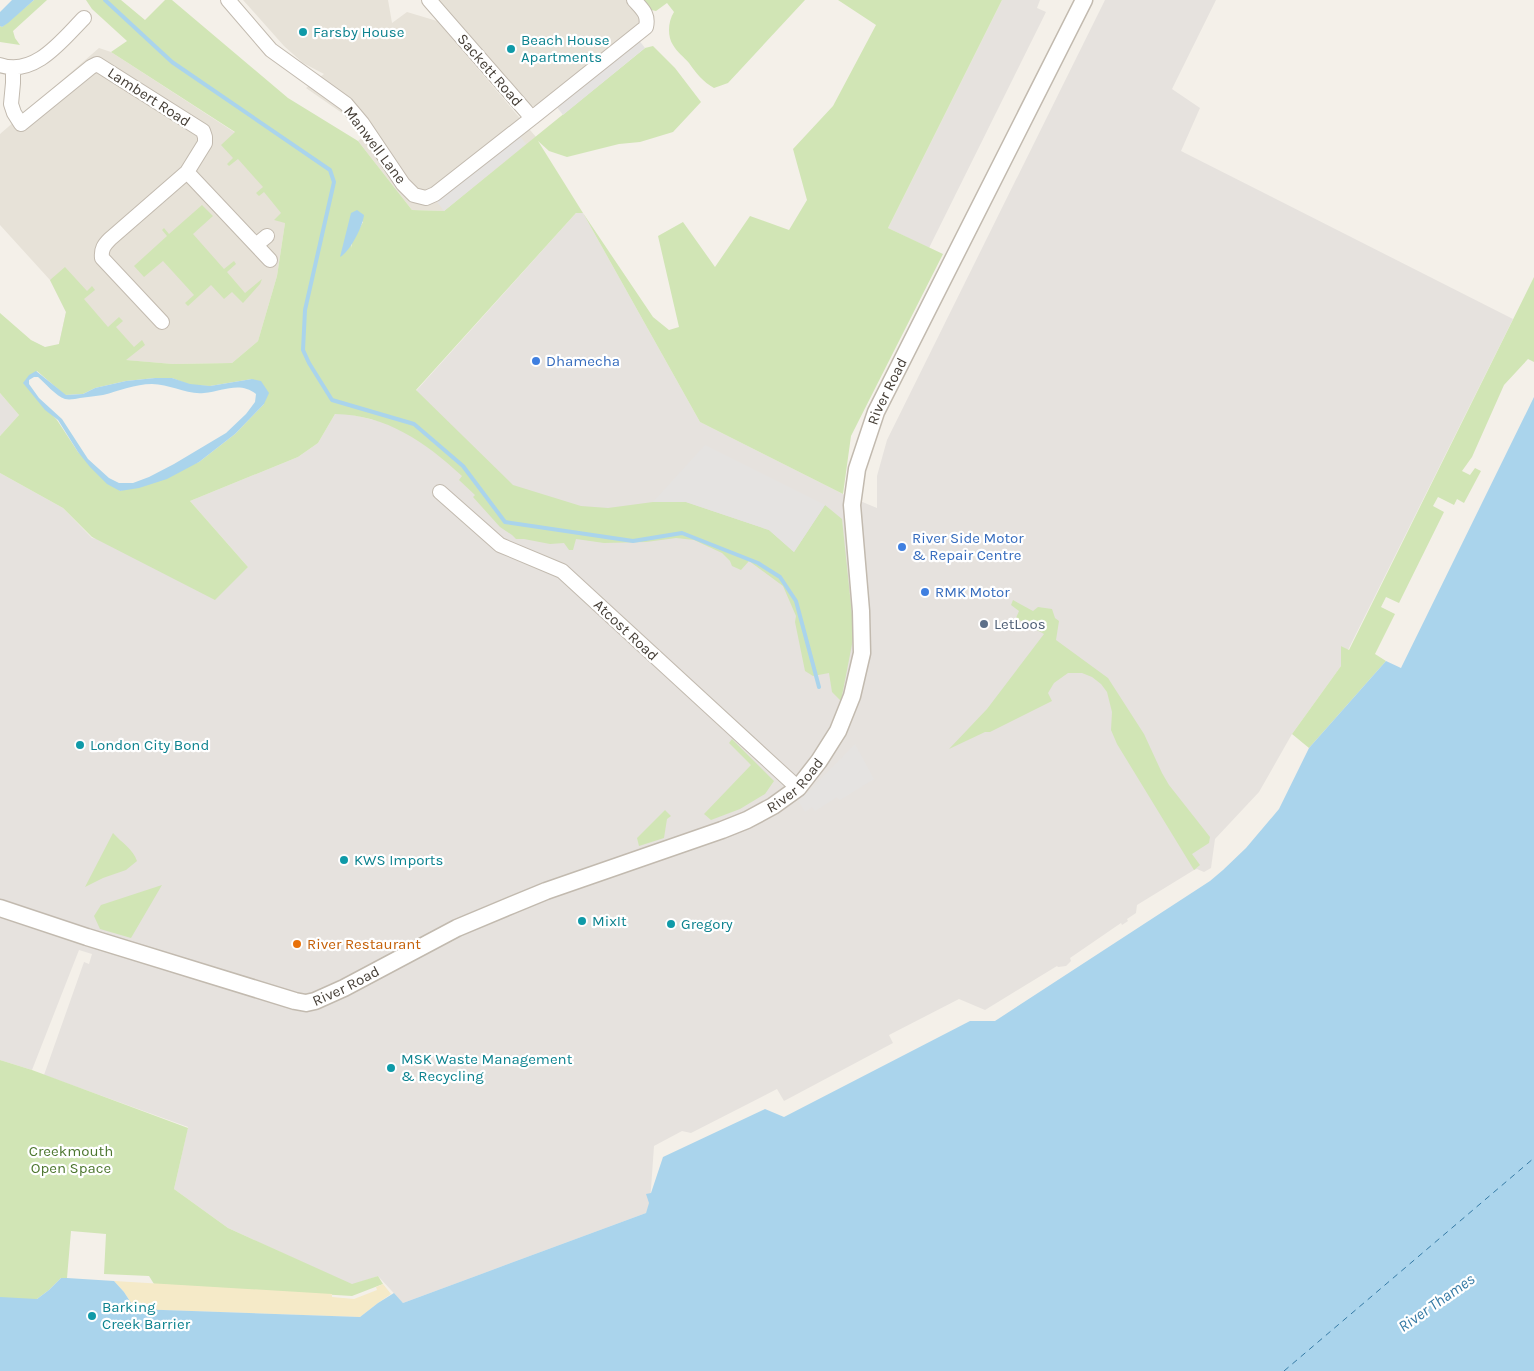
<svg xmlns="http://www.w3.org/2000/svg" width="1534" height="1371" font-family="Karla,sans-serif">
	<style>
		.residential { fill: #e7e2d8 }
		.industrial { fill: #e6e2de }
		.green { fill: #d1e5b5; fill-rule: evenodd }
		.sand { fill: #f5eac8 }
		.parking { fill: #e5e3e1 }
		.water { fill: #aad4ec; fill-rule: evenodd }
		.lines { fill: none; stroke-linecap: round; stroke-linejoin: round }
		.stream { stroke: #aad4ec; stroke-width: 4 }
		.ferry { stroke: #357aa5; stroke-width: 1; stroke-dasharray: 6 5; stroke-linecap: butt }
		.minor-casing { stroke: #c2baaf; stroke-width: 16 }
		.tertiary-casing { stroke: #c2baaf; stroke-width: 19 }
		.minor { stroke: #fff; stroke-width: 14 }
		.tertiary { stroke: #fff; stroke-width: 16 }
		.culture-dot { fill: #0f9aa8; stroke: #fff; stroke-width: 2 }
		.shop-dot { fill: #3f7fe0; stroke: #fff; stroke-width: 2 }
		.service-dot { fill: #5c6f8a; stroke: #fff; stroke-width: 2 }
		.food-dot { fill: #e8710a; stroke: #fff; stroke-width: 2 }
		.labels { text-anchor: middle; stroke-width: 4.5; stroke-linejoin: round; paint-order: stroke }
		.culture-label { font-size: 15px; fill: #0d838f; stroke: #fff; text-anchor: start }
		.street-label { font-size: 15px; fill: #474038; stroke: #fff }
		.shop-label { font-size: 15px; fill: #366cbe; stroke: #fff; text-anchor: start }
		.service-label { font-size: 15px; fill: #4e5e75; stroke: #fff; text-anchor: start }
		.food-label { font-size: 15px; fill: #c56008; stroke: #fff; text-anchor: start }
		.park-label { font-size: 15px; fill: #4c762e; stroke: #fff }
		.water-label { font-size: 16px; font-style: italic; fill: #357aa5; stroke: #fff }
	</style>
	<rect width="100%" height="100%" fill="#f4f0e9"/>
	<path class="residential" d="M243,0H388L392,23L407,12L437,21L536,137L444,211L412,210L358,141L364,136L342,113L306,88L324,74L303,63L284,46Z
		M434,0H628L640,14V20L637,26L541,105L534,106L529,105Z
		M99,48L111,52L277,160L285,223L277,276L258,341L232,363L173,364L125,360L59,344L66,312L50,280L0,225V134Z"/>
	<path class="industrial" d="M1002,0H1040L1037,8L1046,12L929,248L888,228Z
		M1105,0H1216L1172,89L1200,108L1181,151L1513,319L1348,650L1341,646V666L1292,734L1259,792L1215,839L1211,868L1204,872L1197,869L1194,870L1137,905L1136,913L1127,919L1128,921L1122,925L1121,923L1070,958L1071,961L1066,966L1058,967L1057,966L985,1010L959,999L889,1035L893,1043L784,1101L777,1089L691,1133L682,1131L654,1146L650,1203L646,1213L403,1303L378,1276L352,1285L228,1228L174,1189L188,1127L44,1075L84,962L89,964L92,954L79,950L32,1070L0,1060V473L63,508L92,538L248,567L190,501L298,457L318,443L335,414H349L391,424L416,391L576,213H583L700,422L843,494L877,508V476L887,440Z
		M0,393L19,415L0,436Z"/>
	<path class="green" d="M34,0H47L13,31L15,38L20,45L0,42V26L2,27Z
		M86,0H121L145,20L165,0H172L288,98L358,141L412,210L444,211L645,48L653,46L675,68L701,102L673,132L640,142L619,144L567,157L549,151L538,141L583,213L653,317L669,330L679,327L658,236L683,222L715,267L750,216L789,230L807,200L793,149L833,106L876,25L838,0H1002L888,228L943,254L851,436L843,494L700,422L583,213H576L416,390L513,485L581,506L608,508L653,502H686L769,530L794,552L825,505L842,519L854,634L841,701L832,692L829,673L813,676L805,671L795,622L796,616L783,586L749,561L741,570L732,566L730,561L722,553L694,540L676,538L646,542L604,543L576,539L573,550H569L564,543L550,544L524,539H516L512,535L500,527L473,497L475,495L459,480L462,476C425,442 387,415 335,414L318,443L298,457L190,501L248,567L215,600L92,537L63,508L0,473V436L19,415L0,393V313L31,340L45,347L59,344L66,312L50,280L65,267L87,291L92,286L95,290L84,299L108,327L119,317L123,321L116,327L134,347L142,340L145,345L126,360L173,364L232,363L258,341L277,276L285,223L274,220L281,213L264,192L259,196L256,193L263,187L238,159L229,166L227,164L233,158L221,145L235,132L111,52L127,41L92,9ZM351,213L363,222L352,242L351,248ZM37,371L65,395L83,394L95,388L126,381L155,378H172L190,385L210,386L252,379L264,404L235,434L199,462L120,491L78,452L57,420L24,383Z
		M639,0H805L728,83L714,88C703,82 696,73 689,63C684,57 677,52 673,45C667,36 668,21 674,12L667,3L656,11L647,9Z
		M202,205L213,216L193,234L224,269L234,261L236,264L227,272L245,293L262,279L260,284L243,303L232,292L224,299L211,285L188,306L185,303L194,295L163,261L144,277L134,266L167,236L162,230L164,228L169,234Z
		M1534,277V362L1528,359L1504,385L1472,457L1462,471L1470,475L1475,468L1481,471L1464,503L1457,499L1454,505L1438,497L1433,506L1444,512L1399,603L1386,597L1381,607L1395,614L1375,654L1386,661L1309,748L1292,734L1341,666V646L1349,650Z
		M1013,600L1033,611L1038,607L1052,609L1055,618L1059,621L1056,640L1108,678L1144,734L1162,773L1169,785L1210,837L1209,843L1192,854L1200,865L1194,870L1117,744L1111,730L1112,712L1107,692L1101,684L1092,677L1082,673H1068L1054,683L1048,693L1052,701L990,732H985L949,749L987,709L1044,634L1016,618L1019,611L1011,605Z
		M732,739L774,781L765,794L740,809L711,820L704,814L751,765L729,743Z
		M665,810L671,816L667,819L664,838L639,846L637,838Z
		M113,833C122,843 133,849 137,861L126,870L103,878L85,887Z
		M162,885L131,938L100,929L94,916L101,905Z
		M0,1060L32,1070L188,1128L174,1189L228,1228L352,1284L378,1276L383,1284L352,1296L154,1284L149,1276L104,1274L106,1234L71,1231L67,1278H61L49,1290L37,1299L0,1306Z"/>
	<path class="sand" d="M114,1281L332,1294V1297L354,1299L377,1290L376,1287L383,1284L391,1294L378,1303L360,1317L135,1309L124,1292Z"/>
	<path class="parking" d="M635,35L645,48L563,115L553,102Z
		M516,131L526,144L444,211L434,198Z
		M705,445L825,505L794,552L769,530L686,502H653Z
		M855,744L874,779L840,800L837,797L815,811L812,807L805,812L798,800L806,794Z"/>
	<path class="water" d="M12,0H34L8,23L2,27L0,26V12Z
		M357,210L364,215C363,226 350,252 340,257L351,213Z
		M36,371L66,395L83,394L95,388L126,381L155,378H172L190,384L210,386L252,379L261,381L269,393L264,404L235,434L199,462L167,479L139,488L120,491L107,484L90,467L78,452L58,420L45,410L23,383L29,375ZM34,377H38C45,383 56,396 65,399C69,400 76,399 80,398C88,397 96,396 103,395C119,391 135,384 152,384C170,384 187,395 204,393C223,391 240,381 256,394L255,402L246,414L226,433L174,464L149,477L133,483H119L109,478L88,459L62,419L39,398L29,384V380Z
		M1534,397V1371H0V1297L37,1299L49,1290L61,1278H67L114,1281L124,1292L135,1309L360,1317L378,1303L394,1293L403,1303L646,1213L649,1203L646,1194L651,1193L663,1157L765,1109L784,1117L970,1021H995L1210,881L1223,870L1246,848L1279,809L1309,748L1386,661L1401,668Z"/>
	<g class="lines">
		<path class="stream" d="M105,0L172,62L330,170L334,182L305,310L303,350L309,363L332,400L414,424L463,466L505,522L633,541L682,533L758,563L780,577L796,601L819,687"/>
		<path class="ferry" d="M1284,1371L1534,1158"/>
		<defs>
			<path id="minor" d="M228,0L271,50L346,104L362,123L403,184L414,195L426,198L435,194L532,118
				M429,0L532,118L646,27C649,14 642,9 634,0
				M0,65C35,77 62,40 84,18
				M13,68V83L11,104L14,113L21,124L91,67L97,64L203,131L205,137V143L187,172L110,239C104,245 101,249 102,258L162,322
				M187,172L270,260
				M256,245L267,236
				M440,492L500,545L562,571L798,788"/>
			<g id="tertiary">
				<path id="s1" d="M0,908L87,937L295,1001L306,1003L315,1001L344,988L457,928L512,905L546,891L722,830L747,820L773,806L798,788L819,761L838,731L852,696L862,653L861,611L852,505L857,469L876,412L1084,0"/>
			</g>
		</defs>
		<use href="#minor" class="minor-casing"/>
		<use href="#tertiary" class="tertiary-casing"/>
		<use href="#minor" class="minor"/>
		<use href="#tertiary" class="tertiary"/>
	</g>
	<g class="culture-dot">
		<circle cx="303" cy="32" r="5"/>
		<circle cx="511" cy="49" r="5"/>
		<circle cx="80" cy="745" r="5"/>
		<circle cx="344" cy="860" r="5"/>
		<circle cx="582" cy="921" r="5"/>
		<circle cx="671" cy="924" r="5"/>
		<circle cx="391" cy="1068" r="5"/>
		<circle cx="92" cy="1316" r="5"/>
	</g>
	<g class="shop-dot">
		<circle cx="536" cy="361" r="5"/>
		<circle cx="902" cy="547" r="5"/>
		<circle cx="925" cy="592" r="5"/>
	</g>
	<circle class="service-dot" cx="984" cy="624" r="5"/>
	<circle class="food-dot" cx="297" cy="944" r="5"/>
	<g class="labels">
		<g class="culture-label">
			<text x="313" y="37">Farsby House</text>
			<text x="521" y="45">Beach House<tspan x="521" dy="17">Apartments</tspan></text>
			<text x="90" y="750">London City Bond</text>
			<text x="354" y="865">KWS Imports</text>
			<text x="592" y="926">MixIt</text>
			<text x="681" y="929">Gregory</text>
			<text x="401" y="1064">MSK Waste Management<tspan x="401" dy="17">&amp; Recycling</tspan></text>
			<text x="102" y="1312">Barking<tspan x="102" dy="17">Creek Barrier</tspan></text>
		</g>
		<g class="street-label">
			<text transform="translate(490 70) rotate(49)" y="5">Sackett Road</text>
			<text transform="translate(149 97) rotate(33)" y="5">Lambert Road</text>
			<text transform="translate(375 145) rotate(53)" y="5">Manwell Lane</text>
			<text dy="5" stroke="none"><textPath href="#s1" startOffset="1279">River Road</textPath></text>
			<text transform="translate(626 630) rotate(43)" y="5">Atcost Road</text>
			<text dy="5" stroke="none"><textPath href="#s1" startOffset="859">River Road</textPath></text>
			<text dy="5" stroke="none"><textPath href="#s1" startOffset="364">River Road</textPath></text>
		</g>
		<g class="shop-label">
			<text x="546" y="366">Dhamecha</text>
			<text x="912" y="543">River Side Motor<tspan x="912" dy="17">&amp; Repair Centre</tspan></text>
			<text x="935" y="597">RMK Motor</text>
		</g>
		<g class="service-label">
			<text x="994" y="629">LetLoos</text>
		</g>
		<g class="food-label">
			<text x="307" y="949">River Restaurant</text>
		</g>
		<g class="park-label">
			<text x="71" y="1156">Creekmouth<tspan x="71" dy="17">Open Space</tspan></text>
		</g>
		<g class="water-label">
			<text transform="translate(1436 1302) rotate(-35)" y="6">River Thames</text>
		</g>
	</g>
</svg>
